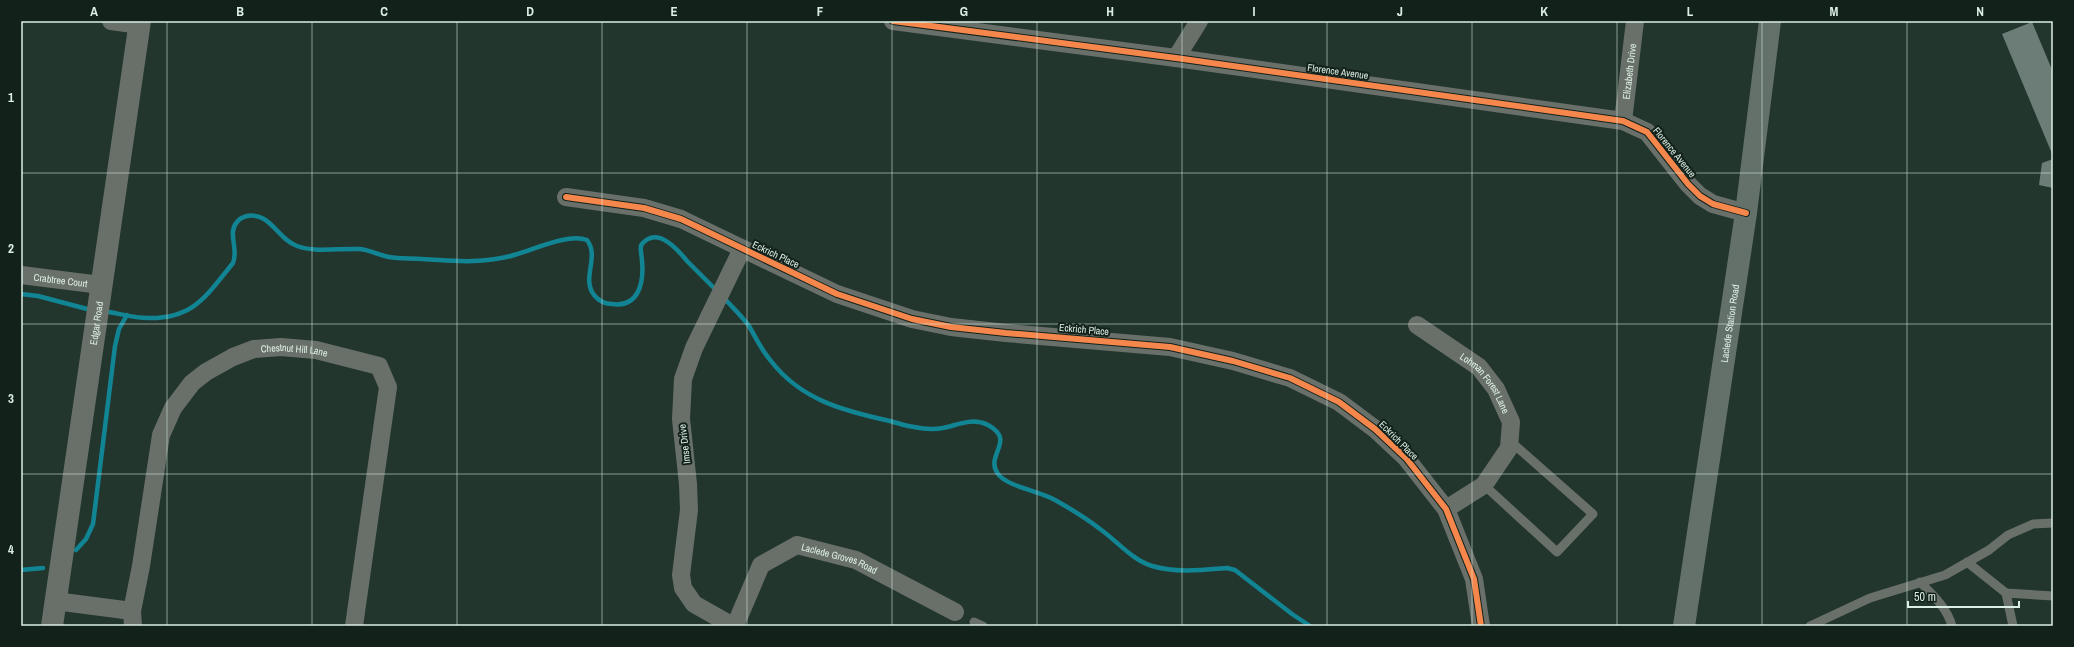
<svg xmlns="http://www.w3.org/2000/svg" width="2074" height="647" font-family="'Archivo Narrow',sans-serif">
	<style>
		.lines { fill: none; stroke-linecap: round; stroke-linejoin: round }
		.stream { stroke: #128594; stroke-width: 4.5 }
		.building { fill: #6c7d78 }
		.service { stroke: #69706a; stroke-width: 9 }
		.minor { stroke: #69706a; stroke-width: 18 }
		.tertiary { stroke: #69706a; stroke-width: 22 }
		.primary { stroke: #64716a; stroke-width: 22 }
		.cycleway-casing { stroke: #12211a; stroke-width: 8 }
		.cycleway { stroke: #f5874c; stroke-width: 6 }
		.grid { fill: none; stroke: #dcefe5; stroke-width: 1; stroke-opacity: 0.55 }
		.labels { text-anchor: middle; stroke-width: 4; stroke-linejoin: round; paint-order: stroke }
		.street-label { font-size: 10px; fill: #dcefe5; stroke: #12211a }
		.neatline { fill: none; stroke: #dcefe5; stroke-width: 1.5 }
		.grid-label { font-size: 13px; text-anchor: middle; font-weight: bold; fill: #dcefe5 }
	</style>
	<rect width="100%" height="100%" fill="#23362e"/>
	<g class="lines">
		<path class="stream" d="M21,294L38,296L91,310
			M724,298C732,307 742,316 749,326C756,338 762,351 771,361C801,400 844,411 890,421C898,423 906,426 914,427C923,429 933,430 943,428C958,425 972,417 988,425C1017,441 984,455 998,474C1008,487 1040,491 1055,500C1071,509 1086,518 1100,529C1117,541 1132,560 1152,566C1176,573 1202,570 1227,568L1235,570L1292,614L1310,626
			M103,311C118,313 133,318 148,318C194,319 207,295 233,263C239,249 227,233 237,222C239,219 243,217 247,216C271,212 277,239 297,246C316,253 340,248 360,249C370,250 379,255 389,257C400,259 412,258 423,259C444,260 466,263 487,260C495,259 505,258 514,255C533,250 568,233 587,240C600,257 581,278 594,295C599,301 605,304 612,304C639,308 644,282 642,261C642,256 640,250 641,246C642,242 645,241 648,239C662,231 679,251 687,261C697,271 707,281 717,291
			M76,550L86,539L93,524L115,346L119,329L127,315
			M21,570L43,568"/>
	</g>
	<path class="building" d="M2032,22L2053,72V156L2002,34Z
		M2053,159V188L2039,185L2042,163Z"/>
	<g class="lines">
		<path class="service" d="M1484,485L1557,552L1593,514L1510,441
			M1967,562L2006,593L2053,596
			M1920,582C1933,595 1947,608 1952,626
			M2006,593L2013,626
			M974,622L983,626
			M1810,626L1870,598L1945,575L1989,550L2008,535L2033,524L2053,523"/>
		<g class="minor">
			<path d="M111,21L140,25"/>
			<path d="M893,21L1176,58L1623,121L1647,132L1688,184L1700,196L1713,204L1746,213"/>
			<path d="M1176,58L1199,21"/>
			<path id="s1" d="M1623,121L1635,21"/>
			<path d="M566,197L644,208L681,219L837,294L912,319L951,327L1006,333L1170,347L1233,361L1290,378L1339,402L1375,429L1406,458L1446,509L1474,579L1481,626"/>
			<path id="s2" d="M21,275L101,285"/>
			<path id="s3" d="M1417,325L1479,367L1496,389L1511,422L1509,448L1484,485L1446,509"/>
			<path d="M55,601L132,611"/>
			<path id="s4" d="M133,626L132,611L141,566L161,435L173,408L192,383L206,372L233,357L254,349L281,347L316,350L379,366L388,387L354,626"/>
			<path d="M733,626L694,604L683,588L681,575L689,510L688,484L681,419L683,379L694,348L742,249"/>
			<path id="s5" d="M735,626L761,565L797,545L856,560L955,612"/>
		</g>
		<path class="tertiary" id="s6" d="M52,626L140,21"/>
		<path class="primary" id="s7" d="M1684,626L1746,213L1770,21"/>
		<defs>
			<path id="cycleway" d="M893,21L1176,58L1623,121L1647,132L1688,184L1700,196L1713,204L1746,213
				M566,197L644,208L681,219L837,294L912,319L951,327L1006,333L1170,347L1233,361L1290,378L1339,402L1375,429L1406,458L1446,509L1474,579L1481,626"/>
		</defs>
		<use href="#cycleway" class="cycleway-casing"/>
		<use href="#cycleway" class="cycleway"/>
	</g>
	<path class="grid" d="M167,21V626M312,21V626M457,21V626M602,21V626M747,21V626M892,21V626M1037,21V626M1182,21V626M1327,21V626M1472,21V626M1617,21V626M1762,21V626M1907,21V626M21,173H2053M21,324H2053M21,474H2053"/>
	<g class="labels">
		<g class="street-label">
			<text transform="translate(1338 71) rotate(8)" y="4">Florence Avenue</text>
			<text dy="4" stroke="none"><textPath href="#s1" startOffset="50">Elizabeth Drive</textPath></text>
			<text transform="translate(1675 152) rotate(51)" y="4">Florence Avenue</text>
			<text transform="translate(776 254) rotate(25)" y="4">Eckrich Place</text>
			<text dy="4" stroke="none"><textPath href="#s2" startOffset="40">Crabtree Court</textPath></text>
			<text dy="4" stroke="none"><textPath href="#s6" startOffset="306">Edgar Road</textPath></text>
			<text dy="4" stroke="none"><textPath href="#s7" startOffset="306">Laclede Station Road</textPath></text>
			<text transform="translate(1084 329) rotate(5)" y="4">Eckrich Place</text>
			<text dy="4" stroke="none"><textPath href="#s4" startOffset="366">Chestnut Hill Lane</textPath></text>
			<text dy="4" stroke="none"><textPath href="#s3" startOffset="91">Lohman Forest Lane</textPath></text>
			<text transform="translate(1399 440) rotate(45)" y="4">Eckrich Place</text>
			<text transform="translate(684 444) rotate(-97)" y="4">Imse Drive</text>
			<text dy="4" stroke="none"><textPath href="#s5" startOffset="152">Laclede Groves Road</textPath></text>
		</g>
	</g>
	<rect width="2074" height="647" fill="none" stroke="#12211a" stroke-width="44"/>
	<path d="M1908 601v6h111v-6" fill="none" stroke="#dcefe5" stroke-width="2"/>
	<text x="1914" y="601" font-size="12" fill="#dcefe5" stroke="#12211a" stroke-width="3" paint-order="stroke">50 m</text>
	<rect x="22" y="22" width="2030" height="603" class="neatline"/>
	<g class="grid-label">
		<text x="94" y="16">A</text>
		<text x="240" y="16">B</text>
		<text x="384" y="16">C</text>
		<text x="530" y="16">D</text>
		<text x="674" y="16">E</text>
		<text x="820" y="16">F</text>
		<text x="964" y="16">G</text>
		<text x="1110" y="16">H</text>
		<text x="1254" y="16">I</text>
		<text x="1400" y="16">J</text>
		<text x="1544" y="16">K</text>
		<text x="1690" y="16">L</text>
		<text x="1834" y="16">M</text>
		<text x="1980" y="16">N</text>
		<text x="11" y="102">1</text>
		<text x="11" y="253">2</text>
		<text x="11" y="403">3</text>
		<text x="11" y="554">4</text>
	</g>
</svg>
